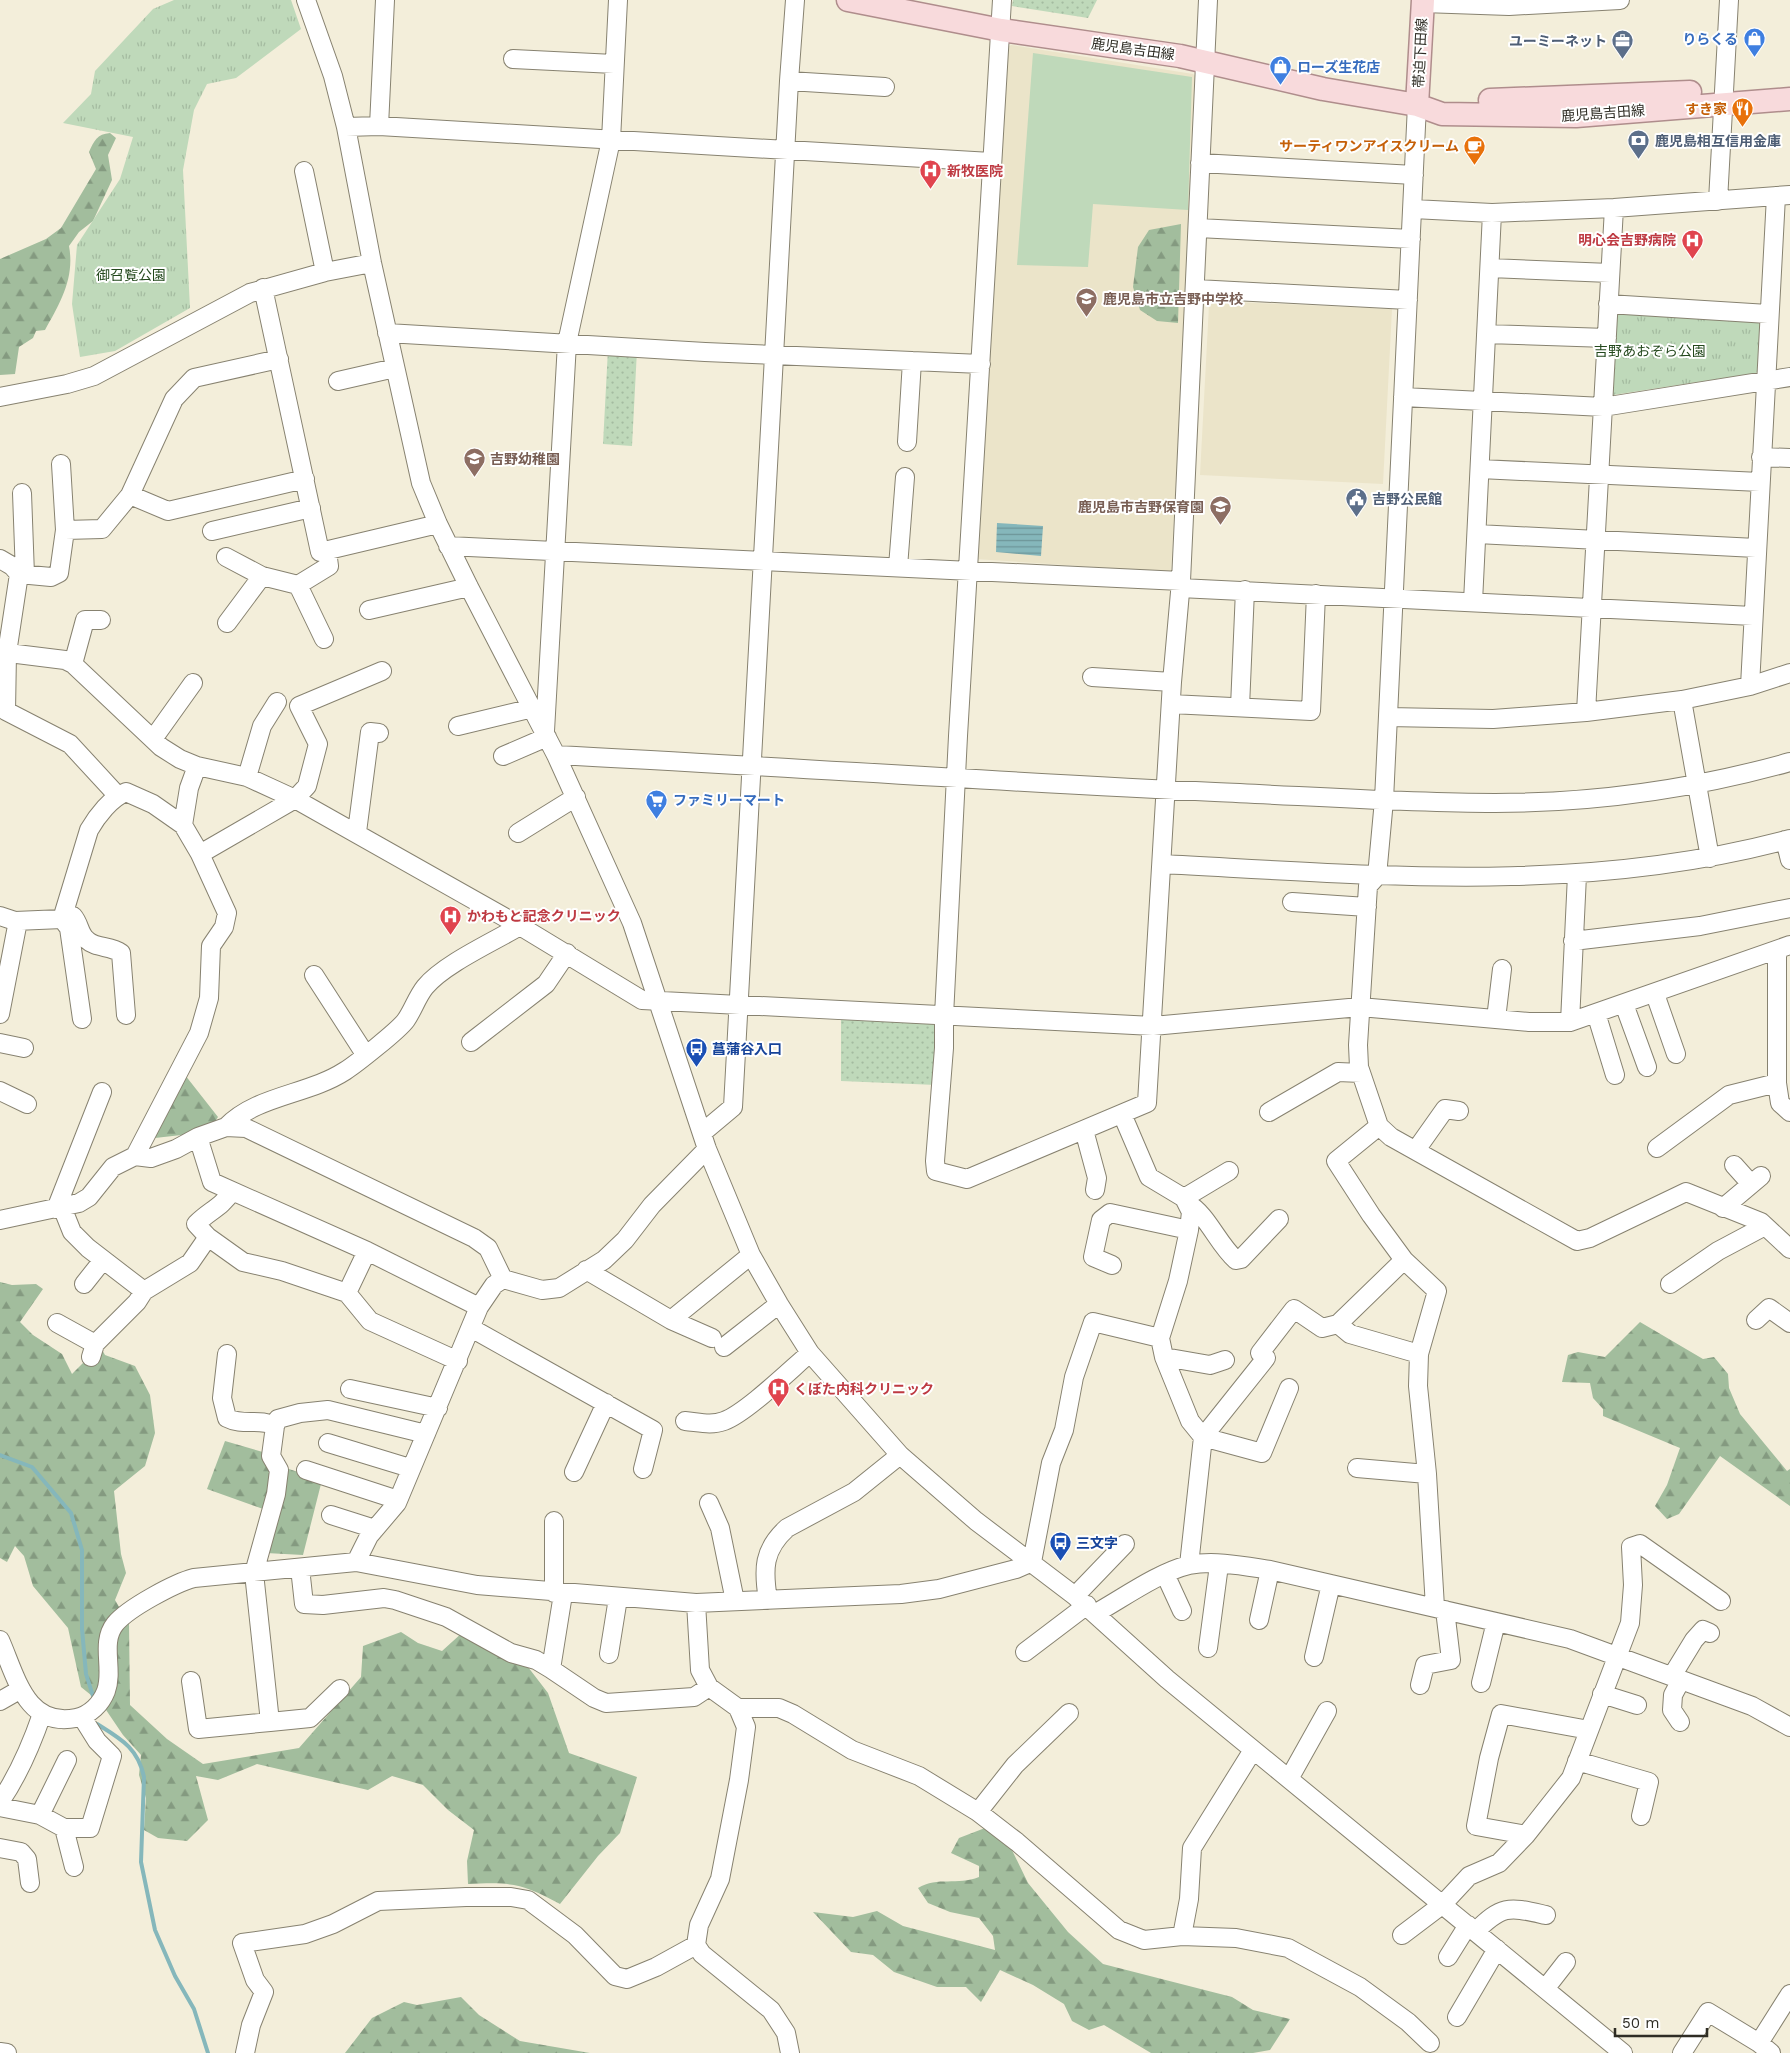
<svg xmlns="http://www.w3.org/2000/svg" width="1790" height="2053" font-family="'Work Sans','Noto Sans JP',sans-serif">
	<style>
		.built { fill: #ebe4c9 }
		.grass { fill: url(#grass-dots) }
		.forest { fill: url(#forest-firs) }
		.park { fill: url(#park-tufts) }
		.garden { fill: #bfd9ba }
		.water { fill: url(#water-rules) }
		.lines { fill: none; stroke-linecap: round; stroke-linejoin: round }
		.stream { stroke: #85b7bb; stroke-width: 4 }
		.minor-casing { stroke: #878270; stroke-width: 20 }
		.major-casing { stroke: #af8d8c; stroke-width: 25 }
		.minor { stroke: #fff; stroke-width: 18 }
		.major { stroke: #f8dadc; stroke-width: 22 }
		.labels { text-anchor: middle; stroke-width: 4; stroke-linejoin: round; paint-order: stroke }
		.shop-label { font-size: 14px; font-weight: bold; fill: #366cbe; stroke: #fff; text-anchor: start }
		.service-label { font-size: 14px; font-weight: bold; fill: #4e5e75; stroke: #fff; text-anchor: start }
		.street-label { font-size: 14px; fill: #2f2d25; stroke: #fff }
		.food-label { font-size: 14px; font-weight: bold; fill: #c56008; stroke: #fff; text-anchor: end }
		.health-label { font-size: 14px; font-weight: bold; fill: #be3a42; stroke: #fff; text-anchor: start }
		.park-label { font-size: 14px; fill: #23481c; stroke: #fff }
		.education-label { font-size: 14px; font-weight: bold; fill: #785e54; stroke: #fff; text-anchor: start }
		.transit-label { font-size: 14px; font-weight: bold; fill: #164399; stroke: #fff; text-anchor: start }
	</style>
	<defs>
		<pattern id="grass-dots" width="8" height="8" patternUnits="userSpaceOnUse" patternTransform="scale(1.25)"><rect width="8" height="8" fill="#bfd9ba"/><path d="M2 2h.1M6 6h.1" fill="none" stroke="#a4bba0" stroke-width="1.8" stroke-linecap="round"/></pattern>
		<pattern id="forest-firs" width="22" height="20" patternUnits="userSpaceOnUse" patternTransform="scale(1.25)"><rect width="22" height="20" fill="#a2bd9d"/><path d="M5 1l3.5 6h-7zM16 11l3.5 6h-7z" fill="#849a80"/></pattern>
		<pattern id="park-tufts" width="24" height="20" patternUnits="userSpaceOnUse" patternTransform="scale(1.25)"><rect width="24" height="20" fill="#bfd9ba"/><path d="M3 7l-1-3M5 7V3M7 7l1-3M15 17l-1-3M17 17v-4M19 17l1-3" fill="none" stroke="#a4bba0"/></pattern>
		<pattern id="water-rules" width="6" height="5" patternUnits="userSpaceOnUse" patternTransform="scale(1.25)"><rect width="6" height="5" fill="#85b7bb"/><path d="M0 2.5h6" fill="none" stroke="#6d9598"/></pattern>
	</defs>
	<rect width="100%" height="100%" fill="#f3eeda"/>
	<path class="built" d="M1011,45L1193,74L1197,77L1171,572L975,559L1005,49Z
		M1211,301L1392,309L1383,484L1200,475L1209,305Z"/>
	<path class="grass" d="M1013,0H1097L1088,18L1012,6Z
		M608,349L637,350L632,446L603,444Z
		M841,1018L938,1022L936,1085L841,1081Z"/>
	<path class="forest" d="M110,133L116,138L108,155L112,180L93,221L79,232L69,246C75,278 60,303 45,330L36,331L33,338L19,347L15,374L0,375V259L46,239L61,228L96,169L89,152C94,141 97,134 110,133Z
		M1181,224L1178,323L1157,321L1140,310L1133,287L1138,247L1149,230Z
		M185,1075L218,1117L208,1132L155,1138Z
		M0,1282L12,1285L36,1284L43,1289L20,1322L33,1335L62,1354L72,1374L100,1346L105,1355L135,1366L150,1395L155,1433L145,1466L114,1491L121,1554L126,1573L115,1600L129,1624L130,1705L167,1739L203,1764L299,1748L361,1677L363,1646L401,1632L418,1643L442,1651L463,1632L528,1667L548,1693L569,1753L637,1777L620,1833L598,1856L560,1904C522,1883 511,1882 468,1884L467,1861L474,1830L448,1810L423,1785L392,1776L368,1790L257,1764L218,1780L196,1776L208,1820L187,1841L158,1838L144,1830L146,1798L139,1775L141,1755L123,1735L102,1704L81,1687L68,1628L33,1586L24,1556L15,1546L7,1562L0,1558Z
		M1640,1322L1703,1359L1714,1357L1728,1374L1729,1388L1740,1414L1787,1471L1790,1469V1506L1720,1456L1679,1514L1667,1519L1655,1506L1667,1485L1680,1448L1603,1416V1409L1593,1398L1590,1383L1562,1382L1568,1355L1578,1352L1605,1357Z
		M225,1441L273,1455L266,1510L207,1489Z
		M286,1468L322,1480L303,1555L266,1553L281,1510Z
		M985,1828L1009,1844L1028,1883L1068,1932L1103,1964L1232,1997L1253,2010L1290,2019L1270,2050L1253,2053H1151L1104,2025L1089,2030L1072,2021L1064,2004L1033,1985L1000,1970L981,2002L966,1987H937L894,1972L873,1955L851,1952L813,1912L853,1917L877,1911L903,1926L995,1950L993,1936L979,1918L950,1912L928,1903L918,1888C938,1876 957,1886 979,1877V1866L951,1853L959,1838Z
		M461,1997L479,2015L520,2041L590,2053H345L372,2018L404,2002L417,2005Z"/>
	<path class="park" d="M174,0H291L301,29L236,78L207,84L194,110L183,170L190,308L115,351L80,357L72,304L77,245L120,179L133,137L63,123L91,94L95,71L153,9Z
		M1619,310L1754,318L1762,327L1760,369L1756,373L1613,395L1609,391L1614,314Z"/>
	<path class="garden" d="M1033,53L1192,77L1188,210L1093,204L1088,267L1017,265Z"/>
	<path class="water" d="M997,523L1043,526L1041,556L996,552Z"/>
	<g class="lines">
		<path class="stream" d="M0,1455L32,1467L71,1513L82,1550V1629L86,1674L93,1696
			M97,1724C121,1739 138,1748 144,1777L141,1862L155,1930L175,1976L194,2009L208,2053"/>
		<defs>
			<path id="minor" d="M306,0L333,76L346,127L372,263L421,483L438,524L469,587L556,755L632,923L707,1149L751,1255L779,1304L810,1353L900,1455L976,1521L1075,1596L1167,1679L1623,2053
				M1002,0L958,736L944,1016V1048L935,1161L936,1171L967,1179L1147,1103L1172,682L1181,581L1208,0
				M1423,3L1509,6L1620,0
				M513,59L614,64
				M789,81L885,87
				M1417,105L1384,800L1377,876L1368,886L1358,1045L1359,1067L1379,1126L1391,1137L1577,1241L1590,1238L1686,1192L1761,1222L1790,1249
				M379,126L385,0
				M346,127L379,126L991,162
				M1200,163L1414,175
				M304,171L325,272
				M1718,201L1729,0
				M1413,209L1492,213L1614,208L1790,195
				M1198,228L1411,239
				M1490,268L1610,273
				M263,288L320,552L438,524
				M1196,289L1408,300
				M1608,304L1768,314
				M387,333L705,352L981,364
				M1486,334L1607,338
				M338,381L395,368
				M0,397L67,384L94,376L250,293L325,272L372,263
				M1403,397L1603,407L1790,377
				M907,442L912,361
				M1761,457L1790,458
				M61,464L65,530
				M1480,469L1760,482
				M22,493L25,575
				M130,495L168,511L305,479
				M212,531L311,508
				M1477,534L1756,548
				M448,546L1181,581
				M226,557L262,576L298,585L329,566L327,551
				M0,559L12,566L19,574L7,653L6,711L70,744L117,795
				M898,567L905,477
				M19,574L51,577L59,573L65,530L102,529L130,495L174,399L194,378L279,359
				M298,585L324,639
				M1180,588L1753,616
				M1473,602L1492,213
				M369,610L469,587
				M227,623L262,576
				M0,652L65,660L73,664L161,747L180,759L197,766L247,777L295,799L520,926L642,1000L1153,1026L1360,1007L1529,1022H1570L1790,945
				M73,664L85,620H101
				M1092,677L1172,682
				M1750,686L1776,196
				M1682,700L1710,858
				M1171,704L1311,711L1316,594
				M1240,707L1245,590
				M1586,712L1614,208
				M1388,717L1493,719L1586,712L1682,700L1750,686L1790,673
				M458,726L533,708
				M545,731L567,343L611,140L618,0
				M153,739L193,683
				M556,755C776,766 995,782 1215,792C1308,796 1402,803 1495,803C1594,803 1694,789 1790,762
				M503,756L547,737
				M247,777L262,726L277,702
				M183,825L189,788L197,766
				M357,832L370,732L379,733
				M518,833L576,797
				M1785,840L1790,860
				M1162,864C1373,875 1583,895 1790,839
				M1292,902L1367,907
				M0,916L15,921L62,919L69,928L82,1019
				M73,916C80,924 79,934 87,940C95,948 111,946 121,953L126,1015
				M62,919L89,830C97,816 111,798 126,792L153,804L183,825L200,854L295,799L307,786L318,744L299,706L382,671
				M1573,941L1700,926L1790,908
				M314,975L365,1054
				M1655,994L1676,1054
				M1624,1004L1647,1067
				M1596,1013L1615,1075
				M0,1014L18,921
				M1496,1019L1502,969
				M1570,1022L1577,875
				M471,1042L546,984L567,953
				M0,1043L24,1048
				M1777,1083L1780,1103L1790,1112
				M0,1091L27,1104
				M1269,1112L1338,1072L1361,1073
				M1122,1114L1149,1177L1184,1198L1191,1212L1189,1230L1178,1281L1160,1338L1164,1357L1190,1421L1203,1437L1189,1565
				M1379,1126L1336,1161L1371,1215L1404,1260L1437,1291L1419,1354L1418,1386L1427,1474L1435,1607
				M226,1127C257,1095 308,1095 345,1071C356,1064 399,1030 406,1020C413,1010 417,997 425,987C444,964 493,942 520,926
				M1084,1130L1097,1178L1095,1190
				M702,1133L733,1107L789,81L795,0
				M198,1137L226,1127L246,1128L474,1238L488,1248L503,1279
				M1657,1148L1729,1095L1777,1083V950
				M1416,1150L1445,1109L1459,1111
				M135,1156L199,1033L209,998L211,946L224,927L227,913L200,854
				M1734,1165L1751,1184
				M232,1191C221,1208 210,1210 196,1224L208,1237L243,1262L282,1271L347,1293
				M1184,1198L1229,1171
				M1187,1203C1208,1215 1217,1243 1236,1260L1241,1259L1279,1219
				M62,1207L72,1232L88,1248L144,1291
				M1723,1208L1761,1176
				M56,1209L102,1092
				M0,1220L79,1203L89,1197L113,1167L135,1156L151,1158L176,1149L198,1137L212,1182L367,1251L479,1307
				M367,1251L347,1293L370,1321L458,1361
				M1112,1265L1093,1257L1101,1220L1110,1213L1189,1230
				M586,1270L671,1320L751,1255
				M84,1284L103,1260
				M1670,1284L1718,1251L1765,1226
				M671,1320L712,1338
				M1756,1320L1769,1308L1790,1323
				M57,1323L95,1344
				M1338,1324L1404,1260
				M471,1328L653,1430L643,1469
				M724,1347L779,1304
				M91,1357L95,1344L137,1302L144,1291L190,1263L208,1237
				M1164,1357L1210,1365L1225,1360
				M1289,1388L1262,1453L1203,1437L1266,1358L1260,1353L1294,1309L1322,1328L1338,1324L1350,1334L1419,1354
				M350,1389L438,1408
				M685,1421C698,1422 711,1426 724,1421C746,1413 790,1370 810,1353
				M275,1426L278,1419L300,1413L328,1410L426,1434
				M328,1443L410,1468
				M1357,1468L1427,1474
				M306,1470L398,1500
				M574,1472L606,1403
				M709,1503L720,1528L735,1601
				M331,1515L375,1529
				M554,1521V1593
				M356,1562L369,1536L397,1503L479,1307L494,1285L503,1279L542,1290L559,1288L604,1260L625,1240L652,1205L707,1149
				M300,1568L304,1604L323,1605L384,1598L395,1600L446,1617L511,1653L536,1660L551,1669
				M1165,1574L1182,1611
				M563,1594L551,1669L594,1698L606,1703L694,1697L709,1687
				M1075,1596L1125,1544
				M768,1600C763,1569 763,1550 787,1528L854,1492L900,1455
				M696,1603L700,1670L709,1687L738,1708L746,1727L739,1780L720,1879L699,1925L696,1945L702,1954L771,2010L786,2033L790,2053
				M1096,1613C1123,1598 1159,1572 1189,1565C1215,1560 1244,1566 1270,1570L1570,1639L1752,1706L1790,1727
				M1259,1620L1270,1570
				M0,1640C16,1676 26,1728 76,1718C90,1715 101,1704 106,1691C114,1669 100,1643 115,1624C128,1608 175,1583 194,1578L356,1562L477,1585L696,1603L901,1594L939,1589L1016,1569L1032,1562L1051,1463L1064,1430L1074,1377L1093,1322L1160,1338
				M1208,1648L1219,1565
				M1025,1652L1087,1605
				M609,1654L618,1598
				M1314,1657L1331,1584
				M1672,1676L1694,1640L1703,1630L1710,1633
				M191,1681L198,1729L270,1722L254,1573L276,1494L279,1470L271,1456L275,1426C260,1418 242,1426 227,1418L222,1398L227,1354
				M1481,1683L1496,1622
				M1420,1685L1425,1665L1451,1660L1445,1610
				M1602,1694L1637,1705
				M0,1701L21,1689
				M738,1708H779L793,1714L852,1750L919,1776L978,1812L1017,1842L1119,1930L1144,1940L1182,1936L1236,1938L1288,1948L1360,1987L1408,2022L1430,2043
				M270,1722L310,1718L340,1689
				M1680,1722L1672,1710L1673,1695L1681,1680
				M1577,1761L1649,1782L1641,1816
				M1289,1779L1327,1711
				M0,1802C19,1774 31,1746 42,1714
				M0,1807L40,1815L64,1828H90L112,1756L97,1741L82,1717
				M978,1812L1015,1765L1069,1713
				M40,1815L67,1760
				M64,1828L74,1867
				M1526,1835L1476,1826L1489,1758L1501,1714L1589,1730
				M0,1848L21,1852L27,1859L30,1883
				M1475,1932C1503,1904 1509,1907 1546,1915
				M1402,1935L1443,1904L1469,1876L1499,1863L1526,1835L1571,1778L1630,1623L1633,1585L1631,1547L1640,1544L1721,1601
				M1182,1936L1189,1899L1192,1848L1253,1750
				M1448,1957L1468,1925
				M1545,1989L1566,1962
				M1457,2017L1497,1949
				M1759,2043L1771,2053
				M0,2052L7,2053
				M245,2053L251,2025L264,1992L255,1980L242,1943L305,1934L333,1924L378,1901L466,1897H511L528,1900L575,1935L615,1976L627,1979L656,1967L696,1945
				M1682,2053L1708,2012L1759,2043L1790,1994"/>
			<path id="major" d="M848,0L1001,30L1180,56L1323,89L1417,105L1442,114L1576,116L1790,99
				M1490,100L1690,92
				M1417,105L1423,0"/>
		</defs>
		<use href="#minor" class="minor-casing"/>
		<use href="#major" class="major-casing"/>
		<use href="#minor" class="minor"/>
		<use href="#major" class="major"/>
	</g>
	<defs>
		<symbol id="shop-pin" viewBox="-11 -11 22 30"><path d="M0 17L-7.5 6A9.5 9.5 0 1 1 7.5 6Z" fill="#3f7fe0" stroke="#fff"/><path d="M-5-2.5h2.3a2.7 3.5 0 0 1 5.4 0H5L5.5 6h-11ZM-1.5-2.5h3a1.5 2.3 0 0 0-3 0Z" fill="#fff"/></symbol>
		<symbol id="office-pin" viewBox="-11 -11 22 30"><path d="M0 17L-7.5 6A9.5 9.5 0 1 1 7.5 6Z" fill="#5c6f8a" stroke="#fff"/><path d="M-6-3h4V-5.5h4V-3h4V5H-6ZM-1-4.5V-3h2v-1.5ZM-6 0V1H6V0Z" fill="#fff"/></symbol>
		<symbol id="restaurant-pin" viewBox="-11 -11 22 30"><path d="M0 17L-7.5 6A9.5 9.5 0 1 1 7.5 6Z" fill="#e8710a" stroke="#fff"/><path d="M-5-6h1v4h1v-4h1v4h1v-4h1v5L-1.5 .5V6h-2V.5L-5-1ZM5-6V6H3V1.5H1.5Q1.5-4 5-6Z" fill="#fff"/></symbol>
		<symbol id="bank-pin" viewBox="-11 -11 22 30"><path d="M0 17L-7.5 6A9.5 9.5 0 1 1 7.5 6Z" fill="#5c6f8a" stroke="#fff"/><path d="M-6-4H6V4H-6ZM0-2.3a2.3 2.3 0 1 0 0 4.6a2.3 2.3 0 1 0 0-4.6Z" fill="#fff"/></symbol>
		<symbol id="cafe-pin" viewBox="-11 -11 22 30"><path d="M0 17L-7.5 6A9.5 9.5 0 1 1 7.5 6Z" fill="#e8710a" stroke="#fff"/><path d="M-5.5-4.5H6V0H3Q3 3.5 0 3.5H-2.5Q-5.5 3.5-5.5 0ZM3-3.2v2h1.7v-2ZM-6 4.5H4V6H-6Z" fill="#fff"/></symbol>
		<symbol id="hospital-pin" viewBox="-11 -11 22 30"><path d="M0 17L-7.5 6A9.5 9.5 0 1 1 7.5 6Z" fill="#e0444e" stroke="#fff"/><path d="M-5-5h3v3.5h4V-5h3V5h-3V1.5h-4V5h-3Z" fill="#fff"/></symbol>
		<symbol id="school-pin" viewBox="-11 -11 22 30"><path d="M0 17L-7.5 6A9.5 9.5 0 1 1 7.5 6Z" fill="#8d6e63" stroke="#fff"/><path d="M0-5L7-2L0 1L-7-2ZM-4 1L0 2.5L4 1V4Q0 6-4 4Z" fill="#fff"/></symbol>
		<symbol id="civic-pin" viewBox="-11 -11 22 30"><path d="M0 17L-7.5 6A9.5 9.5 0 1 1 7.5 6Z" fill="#5c6f8a" stroke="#fff"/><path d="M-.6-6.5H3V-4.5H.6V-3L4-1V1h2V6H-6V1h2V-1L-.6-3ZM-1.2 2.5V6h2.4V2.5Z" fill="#fff"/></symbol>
		<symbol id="supermarket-pin" viewBox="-11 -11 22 30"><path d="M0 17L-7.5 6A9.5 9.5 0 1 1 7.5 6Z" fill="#3f7fe0" stroke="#fff"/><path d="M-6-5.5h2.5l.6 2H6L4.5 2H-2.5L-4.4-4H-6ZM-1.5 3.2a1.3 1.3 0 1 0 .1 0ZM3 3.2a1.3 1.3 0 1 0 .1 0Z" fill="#fff"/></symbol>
		<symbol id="bus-pin" viewBox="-11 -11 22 30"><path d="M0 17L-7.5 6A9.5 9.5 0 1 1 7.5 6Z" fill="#1a4fb4" stroke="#fff"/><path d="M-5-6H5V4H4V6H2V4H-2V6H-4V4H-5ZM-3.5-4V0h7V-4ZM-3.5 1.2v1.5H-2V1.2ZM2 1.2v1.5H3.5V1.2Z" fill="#fff"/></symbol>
	</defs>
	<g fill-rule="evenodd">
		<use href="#shop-pin" x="1742" y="26" width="25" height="34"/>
		<use href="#office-pin" x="1610" y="28" width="25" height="34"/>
		<use href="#shop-pin" x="1268" y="54" width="25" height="34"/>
		<use href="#restaurant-pin" x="1730" y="96" width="25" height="34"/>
		<use href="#bank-pin" x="1626" y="128" width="25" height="34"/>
		<use href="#cafe-pin" x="1462" y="134" width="25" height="34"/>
		<use href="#hospital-pin" x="918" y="158" width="25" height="34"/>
		<use href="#hospital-pin" x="1680" y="228" width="25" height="34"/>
		<use href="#school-pin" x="1074" y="286" width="25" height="34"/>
		<use href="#school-pin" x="462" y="446" width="25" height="34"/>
		<use href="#civic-pin" x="1344" y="486" width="25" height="34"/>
		<use href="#school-pin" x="1208" y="494" width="25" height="34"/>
		<use href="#supermarket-pin" x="644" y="788" width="25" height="34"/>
		<use href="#hospital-pin" x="438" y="904" width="25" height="34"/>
		<use href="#bus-pin" x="684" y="1036" width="25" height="34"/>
		<use href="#hospital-pin" x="766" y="1376" width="25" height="34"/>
		<use href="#bus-pin" x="1048" y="1530" width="25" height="34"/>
	</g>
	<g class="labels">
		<g class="shop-label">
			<text x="1738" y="44" text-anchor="end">りらくる</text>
			<text x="1297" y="72">ローズ生花店</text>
			<text x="673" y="805">ファミリーマート</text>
		</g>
		<g class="service-label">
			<text x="1607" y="46" text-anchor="end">ユーミーネット</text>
			<text x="1655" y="146">鹿児島相互信用金庫</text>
			<text x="1372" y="504">吉野公民館</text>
		</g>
		<g class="street-label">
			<text transform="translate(1133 49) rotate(8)" y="5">鹿児島吉田線</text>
			<text transform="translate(1420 53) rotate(-87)" y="5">帯迫下田線</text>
			<text transform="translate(1603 113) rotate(-4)" y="5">鹿児島吉田線</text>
		</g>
		<g class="food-label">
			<text x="1727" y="114">すき家</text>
			<text x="1459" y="151">サーティワンアイスクリーム</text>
		</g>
		<g class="health-label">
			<text x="947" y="176">新牧医院</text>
			<text x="1676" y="245" text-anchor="end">明心会吉野病院</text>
			<text x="467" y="921">かわもと記念クリニック</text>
			<text x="794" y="1394">くぼた内科クリニック</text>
		</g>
		<g class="park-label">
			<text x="131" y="280">御召覧公園</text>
			<text x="1650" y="356">吉野あおぞら公園</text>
		</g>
		<g class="education-label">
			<text x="1103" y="304">鹿児島市立吉野中学校</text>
			<text x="490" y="464">吉野幼稚園</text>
			<text x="1204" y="512" text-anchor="end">鹿児島市吉野保育園</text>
		</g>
		<g class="transit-label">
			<text x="712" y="1054">菖蒲谷入口</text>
			<text x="1076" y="1548">三文字</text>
		</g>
	</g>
	<path d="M1615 2028v8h92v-8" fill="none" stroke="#2f2d25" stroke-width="2.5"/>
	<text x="1622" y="2028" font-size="15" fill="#2f2d25" stroke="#ffffff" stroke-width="4" paint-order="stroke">50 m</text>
</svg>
